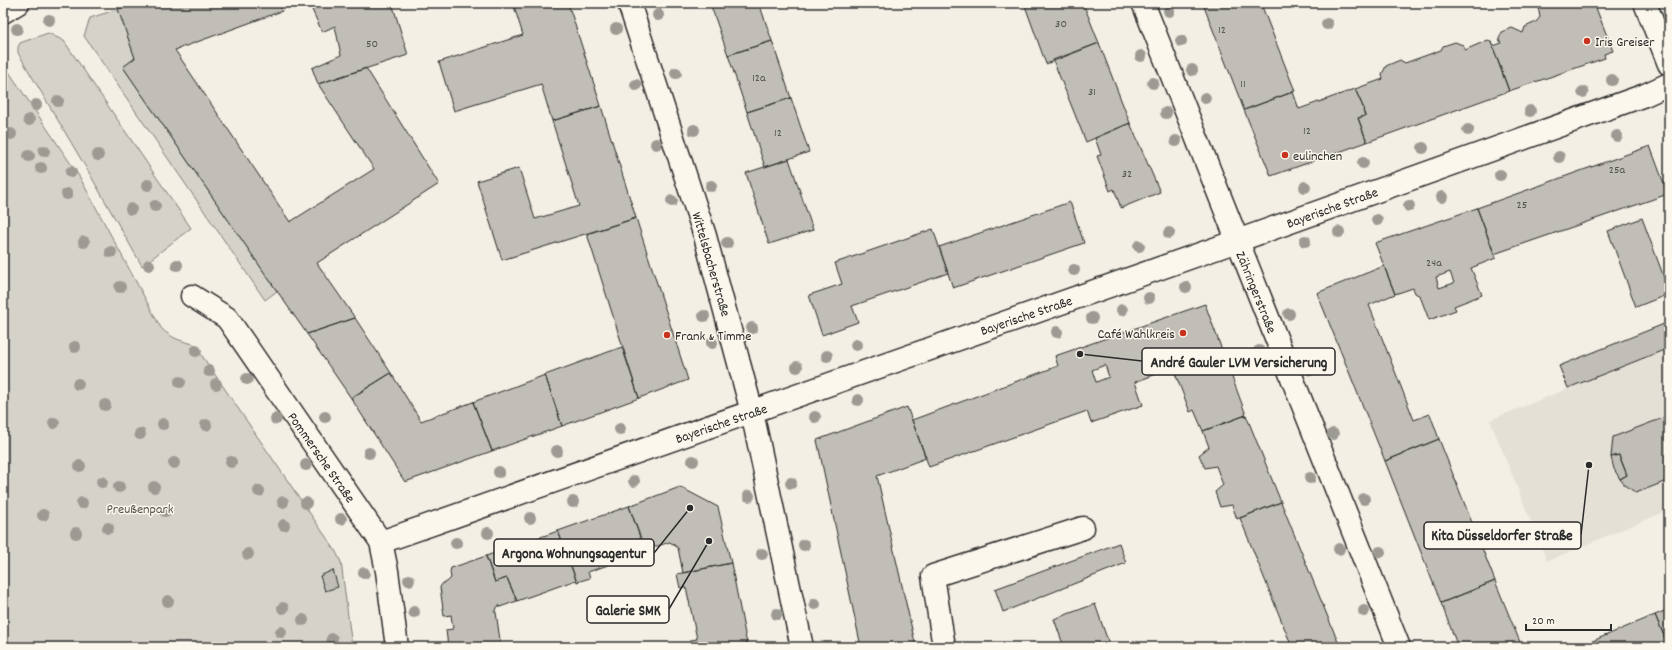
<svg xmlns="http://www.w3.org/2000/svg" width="1672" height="650" font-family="Dekko,sans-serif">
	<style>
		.built { fill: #e4e0d6 }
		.green { fill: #d5d2c9; stroke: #807e7a }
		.building { fill: #c0beb6; stroke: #2b2b2b; fill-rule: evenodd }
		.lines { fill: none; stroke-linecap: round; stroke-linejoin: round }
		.minor-casing { stroke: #2b2b2b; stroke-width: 25 }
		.major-casing { stroke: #2b2b2b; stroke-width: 25 }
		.minor { stroke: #fbf7ec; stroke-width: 22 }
		.major { stroke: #fbf7ec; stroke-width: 22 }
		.tree { fill: #9d9a94 }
		.poi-dot { fill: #c8321e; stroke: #fbf7ec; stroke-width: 1.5 }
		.labels { text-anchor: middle; stroke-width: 3; stroke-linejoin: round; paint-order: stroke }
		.number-label { font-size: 12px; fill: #50504e }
		.poi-label { font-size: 14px; fill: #2b2b2b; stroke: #fbf7ec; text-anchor: start }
		.street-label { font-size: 14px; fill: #2b2b2b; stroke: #fbf7ec }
		.park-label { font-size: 14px; fill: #565552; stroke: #fbf7ec }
		.leader { fill: none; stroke: #2b2b2b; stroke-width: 1.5 }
		.callout-dot { fill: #2b2b2b; stroke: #fbf7ec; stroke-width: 1.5 }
		.callout { fill: #fbf7ec; stroke: #2b2b2b; stroke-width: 1.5 }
		.callout-label { font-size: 15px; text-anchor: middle; font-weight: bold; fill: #2b2b2b }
	</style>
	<rect width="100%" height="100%" fill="#f3efe4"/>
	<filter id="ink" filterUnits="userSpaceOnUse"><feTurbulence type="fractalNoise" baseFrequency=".025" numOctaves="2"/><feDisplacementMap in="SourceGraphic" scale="8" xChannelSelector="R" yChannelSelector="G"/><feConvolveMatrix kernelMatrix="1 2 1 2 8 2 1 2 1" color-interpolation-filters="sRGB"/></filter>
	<g filter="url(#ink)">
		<path class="built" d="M1664,350L1669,362V510L1547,561L1490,420Z"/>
		<path class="green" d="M118,9L135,58L123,67L277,291L265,300L84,36L90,18Z
			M48,33L64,41L191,228L142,266L88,171L18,53V47L20,43Z
			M3,63L79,176L161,328C171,338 180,341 194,344L335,550L341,562L352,647H3Z"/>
		<path class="building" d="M135,3H279L282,11L175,50L290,222L374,169L318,84L366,68L439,184L317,263L355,318L307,334L277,291L123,67L135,58L118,9Z
			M315,3H330L331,6L342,3H392L408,55L318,84L312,68L341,55L335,26L322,32L310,5Z
			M513,3H568L601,106L552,121L541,84L454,111L439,62L523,35Z
			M710,3H759L772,41L728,55Z
			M1024,3H1083L1099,43L1046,64Z
			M1206,3H1264L1261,4L1295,91L1244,110L1203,4Z
			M1536,3H1551L1538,7Z
			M1547,3H1594L1613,51L1604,54L1605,58L1509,91L1491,42L1494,46L1501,43L1499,39L1502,32L1512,28L1523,33L1525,27L1536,22L1540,17L1538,7Z
			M1488,40L1491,42L1509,91L1367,142L1358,118L1365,116L1363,110L1364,109L1355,89L1383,79L1382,74L1386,66L1400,60L1405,63L1441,50L1443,46L1455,42L1463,45L1465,50Z
			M772,41L791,98L747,112L728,55Z
			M1099,43L1130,123L1086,142L1053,60Z
			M1355,89L1364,109L1363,110L1365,116L1358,118L1367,142L1271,176L1244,110L1293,92L1299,109Z
			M791,98L809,152L765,167L747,112Z
			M601,106L636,218L502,260L477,181L519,168L535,219L579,206L552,121Z
			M1130,123L1160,192L1121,208L1114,189L1110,191L1097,156L1101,155L1095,138Z
			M1650,146L1668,194L1494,254L1477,208Z
			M789,159L813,230L769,244L746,173Z
			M1070,202L1084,243L953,288L939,247Z
			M1477,208L1496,258L1471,268L1482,295L1454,306L1456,310L1429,320L1420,296L1415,293L1413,288L1395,294L1375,243ZM1450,272L1454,283L1439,288L1436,277Z
			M636,218L688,380L639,398L587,234Z
			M1642,218L1669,291V294L1636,307L1608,231Z
			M933,229L948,273L852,306L858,322L822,335L809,295L842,284L835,263Z
			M1384,266L1395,294L1369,305L1414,420L1430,414L1439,439L1385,461L1317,293Z
			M1205,304L1246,415L1203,431L1194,410L1190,412L1173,368L1135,382L1143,405L1091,423L1087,411L929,467L912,420L1058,366L1055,356ZM1105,365L1109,377L1096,382L1092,370Z
			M355,318L391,373L351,398L307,334Z
			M1669,322V348L1568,388L1559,366Z
			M622,347L639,398L562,426L545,375Z
			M1669,348V362L1664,350Z
			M391,373L421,421L473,402L492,451L405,482L351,398Z
			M545,375L562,426L492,451L473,402Z
			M907,407L926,458L877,476L916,647H861L817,440Z
			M1246,415L1281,502L1237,519L1232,505L1220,507L1215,492L1223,485L1216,466L1205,468L1199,455L1209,447L1203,431Z
			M1668,416L1669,420V480L1636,493L1624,484L1620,479L1627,475L1619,455L1611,457L1613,437Z
			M1439,439L1495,581L1441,603L1385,461Z
			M1619,455L1627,475L1620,479L1614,469L1611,457Z
			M680,487L718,507L731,563L683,573L678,548L670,542L645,550L629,506Z
			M1281,502L1338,642L1326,647H1292L1240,518Z
			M629,506L647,557L633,562L631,557L588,572L590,578L577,582L558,531Z
			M558,531L576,580L517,601L507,578L495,582L486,556Z
			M1119,543L1126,563L1003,612L995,589Z
			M486,556L495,582L507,578L517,601L500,607L499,605L494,612H496L501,647H448L446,630L453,629L451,615L444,616L440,587L443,583L447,582L451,578L450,572L451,568Z
			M731,563L747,644L733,647H692L691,640L697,639L686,587L680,588L677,574Z
			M333,570L338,587L325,591L320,576Z
			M1495,581L1522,647H1458L1441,603Z
			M1095,604L1110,647H1064L1054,619Z
			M1669,609V647L1655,615Z
			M1655,615L1669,647H1578Z
			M747,644L748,647H733Z"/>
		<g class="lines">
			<defs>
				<path id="minor" d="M629,3L705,236L752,412L802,647
					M1143,3L1399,647
					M1645,3L1669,64
					M192,296L227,318L381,542L387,571L397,647
					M381,542L1237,241L1645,95L1669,84
					M944,647L933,576L1083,528"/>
				<path id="major" d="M3,12L18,3"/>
			</defs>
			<use href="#minor" class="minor-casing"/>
			<use href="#major" class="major-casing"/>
			<use href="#minor" class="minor"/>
			<use href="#major" class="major"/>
		</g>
		<g class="tree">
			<circle cx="1169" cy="11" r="6"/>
			<circle cx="658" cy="15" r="6"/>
			<circle cx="49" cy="20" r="6"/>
			<circle cx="1327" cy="24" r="6"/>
			<circle cx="17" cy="29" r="6"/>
			<circle cx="616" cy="29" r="6"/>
			<circle cx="1181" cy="41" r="6"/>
			<circle cx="1141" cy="56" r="6"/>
			<circle cx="1192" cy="70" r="6"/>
			<circle cx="676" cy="73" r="6"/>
			<circle cx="1612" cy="80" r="6"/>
			<circle cx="1153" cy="83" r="6"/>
			<circle cx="636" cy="85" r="6"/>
			<circle cx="1583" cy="92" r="6"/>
			<circle cx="1205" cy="98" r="6"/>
			<circle cx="58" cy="101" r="6"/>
			<circle cx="36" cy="105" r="6"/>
			<circle cx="1530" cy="111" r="6"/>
			<circle cx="1166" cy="113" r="6"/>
			<circle cx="29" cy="120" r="6"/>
			<circle cx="694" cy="130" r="6"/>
			<circle cx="1468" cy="130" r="6"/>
			<circle cx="11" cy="134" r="6"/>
			<circle cx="1617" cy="136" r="6"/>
			<circle cx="1176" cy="141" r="6"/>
			<circle cx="656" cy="144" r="6"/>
			<circle cx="1423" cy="148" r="6"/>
			<circle cx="44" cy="151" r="6"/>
			<circle cx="98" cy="155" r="6"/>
			<circle cx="29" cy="156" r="6"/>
			<circle cx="1559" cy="157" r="6"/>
			<circle cx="1363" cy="163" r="6"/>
			<circle cx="41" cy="168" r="6"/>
			<circle cx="71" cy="172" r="6"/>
			<circle cx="1500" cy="175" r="6"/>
			<circle cx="148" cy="185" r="6"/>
			<circle cx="711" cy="186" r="6"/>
			<circle cx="1305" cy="187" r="6"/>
			<circle cx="67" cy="194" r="6"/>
			<circle cx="1442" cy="197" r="6"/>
			<circle cx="672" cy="201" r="6"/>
			<circle cx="155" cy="206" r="6"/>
			<circle cx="1409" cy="206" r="6"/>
			<circle cx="131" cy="209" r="6"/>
			<circle cx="1377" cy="220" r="6"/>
			<circle cx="1339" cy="232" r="6"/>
			<circle cx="1169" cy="233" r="6"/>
			<circle cx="1305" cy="241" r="6"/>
			<circle cx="84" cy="242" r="6"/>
			<circle cx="727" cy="243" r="6"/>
			<circle cx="1139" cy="246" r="6"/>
			<circle cx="111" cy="252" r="6"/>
			<circle cx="149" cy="265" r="6"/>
			<circle cx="177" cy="265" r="6"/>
			<circle cx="1074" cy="270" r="6"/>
			<circle cx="120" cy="287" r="6"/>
			<circle cx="1186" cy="287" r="6"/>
			<circle cx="1149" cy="298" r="6"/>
			<circle cx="1122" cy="310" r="6"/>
			<circle cx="1289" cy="314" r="6"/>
			<circle cx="704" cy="316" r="6"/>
			<circle cx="1092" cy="318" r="6"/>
			<circle cx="752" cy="328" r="6"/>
			<circle cx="1057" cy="332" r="6"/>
			<circle cx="712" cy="343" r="6"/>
			<circle cx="856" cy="345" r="6"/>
			<circle cx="75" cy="347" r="6"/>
			<circle cx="196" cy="351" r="6"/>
			<circle cx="1259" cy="351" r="6"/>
			<circle cx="827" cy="356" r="6"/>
			<circle cx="797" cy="367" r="6"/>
			<circle cx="1311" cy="370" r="6"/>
			<circle cx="209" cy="371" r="6"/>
			<circle cx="247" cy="379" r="6"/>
			<circle cx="180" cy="382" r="6"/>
			<circle cx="78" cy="384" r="6"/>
			<circle cx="216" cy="384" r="6"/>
			<circle cx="858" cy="400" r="6"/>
			<circle cx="105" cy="405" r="6"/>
			<circle cx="325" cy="417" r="6"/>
			<circle cx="815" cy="417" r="6"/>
			<circle cx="276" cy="419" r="6"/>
			<circle cx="54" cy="423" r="6"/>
			<circle cx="163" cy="424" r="6"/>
			<circle cx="206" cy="425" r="6"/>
			<circle cx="620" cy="429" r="6"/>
			<circle cx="140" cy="434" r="6"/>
			<circle cx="1333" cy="434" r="6"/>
			<circle cx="557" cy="451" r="6"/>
			<circle cx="369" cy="453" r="6"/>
			<circle cx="693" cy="461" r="6"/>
			<circle cx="231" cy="462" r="6"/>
			<circle cx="174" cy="463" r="6"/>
			<circle cx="306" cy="465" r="6"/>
			<circle cx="80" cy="466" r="6"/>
			<circle cx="499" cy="472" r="6"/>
			<circle cx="1310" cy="478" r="6"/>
			<circle cx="634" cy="481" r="6"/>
			<circle cx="102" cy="482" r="6"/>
			<circle cx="791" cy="483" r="6"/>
			<circle cx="119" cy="487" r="6"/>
			<circle cx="154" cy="487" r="6"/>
			<circle cx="259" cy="491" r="6"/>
			<circle cx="749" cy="496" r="6"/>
			<circle cx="1364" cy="499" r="6"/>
			<circle cx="283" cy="502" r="6"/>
			<circle cx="573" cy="502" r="6"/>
			<circle cx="82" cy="503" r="6"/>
			<circle cx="306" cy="503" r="6"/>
			<circle cx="165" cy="511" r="6"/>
			<circle cx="43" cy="515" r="6"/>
			<circle cx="530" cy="518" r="6"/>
			<circle cx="341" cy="519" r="6"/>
			<circle cx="284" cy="525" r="6"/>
			<circle cx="108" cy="528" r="6"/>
			<circle cx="76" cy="533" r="6"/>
			<circle cx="488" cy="533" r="6"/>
			<circle cx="456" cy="543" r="6"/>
			<circle cx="804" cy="545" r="6"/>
			<circle cx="1339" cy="549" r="6"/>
			<circle cx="1380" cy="552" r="6"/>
			<circle cx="248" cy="554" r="6"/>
			<circle cx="762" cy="554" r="6"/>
			<circle cx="364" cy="573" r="6"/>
			<circle cx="409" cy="580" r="6"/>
			<circle cx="168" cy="601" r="6"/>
			<circle cx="815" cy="604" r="6"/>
			<circle cx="283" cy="608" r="6"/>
			<circle cx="1364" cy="611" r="6"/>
			<circle cx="414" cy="612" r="6"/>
			<circle cx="777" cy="614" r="6"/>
			<circle cx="303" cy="620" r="6"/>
			<circle cx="281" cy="632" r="6"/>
			<circle cx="332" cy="639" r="6"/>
		</g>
	</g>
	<g class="poi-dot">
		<circle cx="1587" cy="41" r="4"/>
		<circle cx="1285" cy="155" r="4"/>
		<circle cx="1183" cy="333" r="4"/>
		<circle cx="667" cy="335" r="4"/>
	</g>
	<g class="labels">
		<g class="number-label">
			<text x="1061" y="27">30</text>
			<text x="1222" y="33">12</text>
			<text x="372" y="47">50</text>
			<text x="759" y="81">12a</text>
			<text x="1243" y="87">11</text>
			<text x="1092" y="95">31</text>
			<text x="1307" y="134">12</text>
			<text x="778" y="136">12</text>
			<text x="1617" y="173">25a</text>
			<text x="1127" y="177">32</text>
			<text x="1522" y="208">25</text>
			<text x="1434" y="266">24a</text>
		</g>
		<g class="poi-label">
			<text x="1595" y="46">Iris Greiser</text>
			<text x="1293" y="160">eulinchen</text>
			<text x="1175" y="338" text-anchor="end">Café Wahlkreis</text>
			<text x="675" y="340">Frank &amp; Timme</text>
		</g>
		<g class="street-label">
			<text transform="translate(1332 207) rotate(-20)" y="5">Bayerische Straße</text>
			<text transform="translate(712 264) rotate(74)" y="5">Wittelsbacherstraße</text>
			<text transform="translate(1257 292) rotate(68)" y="5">Zähringerstraße</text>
			<text transform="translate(1026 315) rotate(-19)" y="5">Bayerische Straße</text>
			<text transform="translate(721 423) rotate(-19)" y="5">Bayerische Straße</text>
			<text transform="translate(322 457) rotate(55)" y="5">Pommersche Straße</text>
		</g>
		<g class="park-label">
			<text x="140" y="513">Preußenpark</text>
		</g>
	</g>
	<path class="leader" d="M1080 354L1142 361M1589 465L1581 535M690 508L654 553M709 541L669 609"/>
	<g class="callout-dot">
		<circle cx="1080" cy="354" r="4"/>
		<circle cx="1589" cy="465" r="4"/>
		<circle cx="690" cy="508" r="4"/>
		<circle cx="709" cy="541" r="4"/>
	</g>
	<g class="callout">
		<rect x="1142" y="348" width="193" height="27" rx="4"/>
		<rect x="1424" y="522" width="157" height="27" rx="4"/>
		<rect x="494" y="539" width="160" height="27" rx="4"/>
		<rect x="587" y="596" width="82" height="27" rx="4"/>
	</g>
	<g class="callout-label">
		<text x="1239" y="367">André Gauler LVM Versicherung</text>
		<text x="1502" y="540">Kita Düsseldorfer Straße</text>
		<text x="574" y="558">Argona Wohnungsagentur</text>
		<text x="628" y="615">Galerie SMK</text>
	</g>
	<rect width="1672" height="650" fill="none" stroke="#fbf7ec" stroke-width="16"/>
	<rect x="8" y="8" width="1656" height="634" fill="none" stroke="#2b2b2b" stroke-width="1.5" filter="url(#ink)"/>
	<path d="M1526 624v6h85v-6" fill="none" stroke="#2b2b2b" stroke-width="2"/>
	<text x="1532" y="624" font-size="12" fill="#2b2b2b" stroke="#fbf7ec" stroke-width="3" paint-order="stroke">20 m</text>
</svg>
